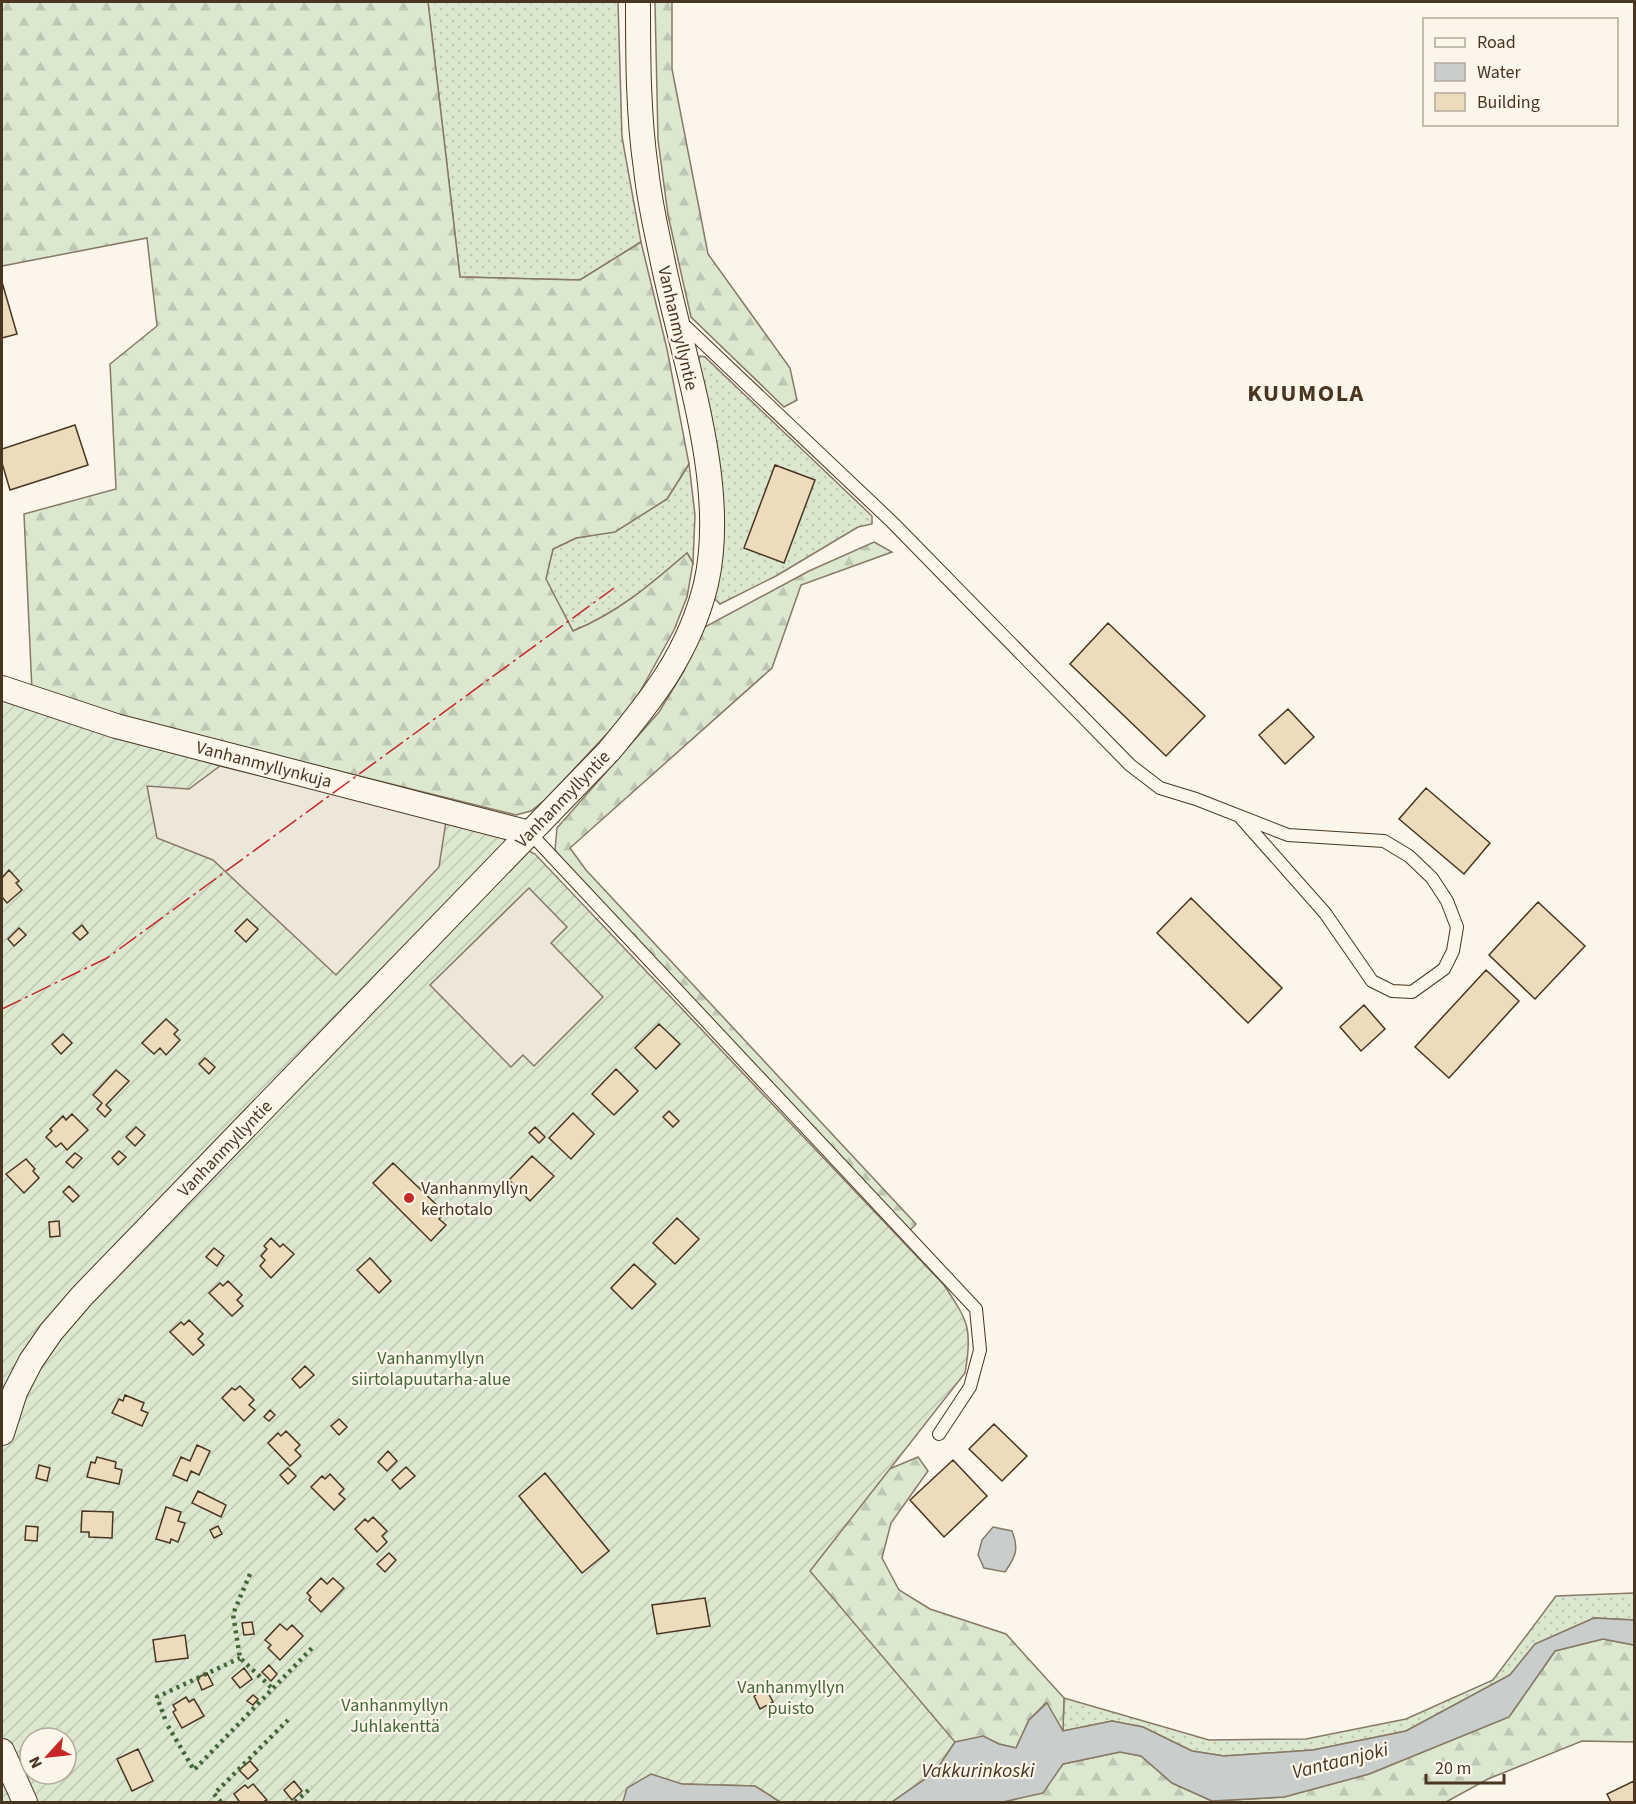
<svg xmlns="http://www.w3.org/2000/svg" width="1636" height="1804" font-family="'Source Sans 3',sans-serif">
	<style>
		.grass { fill: url(#grass-dots); stroke: #887966; stroke-width: 1.5 }
		.forest { fill: url(#forest-firs); stroke: #887966; stroke-width: 1.5 }
		.garden { fill: url(#garden-furrows); stroke: #887966; stroke-width: 1.5; fill-rule: evenodd }
		.parking { fill: #ede7d9; stroke: #887966; stroke-width: 1.5 }
		.water { fill: #c9cecd; stroke: #887966; stroke-width: 1.5 }
		.building { fill: #ecdcbc; stroke: #4a3520; stroke-width: 1.5 }
		.lines { fill: none; stroke-linecap: round; stroke-linejoin: round }
		.lane-casing { stroke: #4a3520; stroke-width: 14 }
		.street-casing { stroke: #4a3520; stroke-width: 26 }
		.lane { stroke: #fbf6e9; stroke-width: 12 }
		.street { stroke: #fbf6e9; stroke-width: 24 }
		.hedge { stroke: #436837; stroke-width: 4.5; stroke-dasharray: 3 4.5; stroke-linecap: butt }
		.power { stroke: #c62828; stroke-width: 1.5; stroke-dasharray: 21 4.5 3 4.5; stroke-linecap: butt }
		.poi-dot { fill: #c62828; stroke: #fbf6e9; stroke-width: 2 }
		.labels { text-anchor: middle; stroke-width: 4.5; stroke-linejoin: round; paint-order: stroke }
		.street-label { font-size: 18px; fill: #4a3520; stroke: #fbf6e9 }
		.poi-label { font-size: 18px; fill: #4a3520; stroke: #fbf6e9; text-anchor: start }
		.park-label { font-size: 18px; fill: #436837; stroke: #fbf6e9 }
		.water-label { font-size: 20px; font-style: italic; fill: #4a3520; stroke: #fbf6e9 }
		.district-label { font-size: 24px; font-weight: bold; letter-spacing: 1.5px; fill: #4a3520; stroke: #fbf6e9 }
	</style>
	<defs>
		<pattern id="grass-dots" width="8" height="8" patternUnits="userSpaceOnUse" patternTransform="scale(1.5)"><rect width="8" height="8" fill="#dce7d0"/><path d="M2 2h.1M6 6h.1" fill="none" stroke="#bec7b2" stroke-width="1.8" stroke-linecap="round"/></pattern>
		<pattern id="forest-firs" width="22" height="20" patternUnits="userSpaceOnUse" patternTransform="scale(1.5)"><rect width="22" height="20" fill="#dce7d0"/><path d="M5 1l3.5 6h-7zM16 11l3.5 6h-7z" fill="#bec7b2"/></pattern>
		<pattern id="garden-furrows" width="10" height="10" patternUnits="userSpaceOnUse" patternTransform="scale(1.5)"><rect width="10" height="10" fill="#dce7d0"/><path d="M-1 1l2-2M0 10L10 0M9 11l2-2" fill="none" stroke="#bec7b2"/></pattern>
	</defs>
	<rect width="100%" height="100%" fill="#fbf6e9"/>
	<path class="grass" d="M428,2H618L622,137L641,242L580,280L460,277Z
		M700,356L705,357L872,516V524L858,527L776,576L720,604L713,597L698,361Z
		M689,464L695,515L693,563L687,553C651,584 618,613 573,631L545,579L553,549L576,538L615,531L667,499Z
		M1634,1593V1620L1594,1618L1535,1644L1510,1675L1406,1731L1313,1750L1224,1756L1192,1751L1143,1727L1112,1721L1063,1731L1064,1698L1209,1740L1306,1739L1406,1719L1493,1680L1556,1596Z"/>
	<path class="forest" d="M2,2H428L460,277L580,280L641,242L667,349L689,464L667,499L615,532L576,538L553,549L546,579L573,631C618,613 651,584 687,553L693,563L687,597L674,630L646,681L630,709L546,799L531,811L516,815L121,717L32,691L24,514L116,489L110,364L157,326L147,238L2,266Z
		M655,2H672V69L708,254L790,368L797,400L784,407L691,317L668,215L658,140Z
		M874,542L892,552L801,585L772,668L570,848L586,870L916,1224L910,1230L574,875L555,850L557,828L659,712L684,671L703,628L809,571Z
		M918,1457L928,1471L891,1523L882,1558L899,1590L930,1609L1006,1634L1064,1698L1063,1731L1046,1703L1029,1720L1016,1748L999,1744L983,1736L892,1802H780L766,1689L839,1490Z
		M1603,1639L1634,1645V1742L1582,1741L1488,1779L1446,1802H1003L1042,1792L1063,1764L1120,1752L1141,1756L1172,1783L1212,1801L1284,1797L1369,1774L1509,1717L1555,1651Z"/>
	<path class="garden" d="M2,700L220,766L493,833L535,854L944,1285C968,1321 973,1329 965,1373L810,1571L955,1742L935,1772L892,1802H780L755,1786L682,1784L628,1802H2ZM30,1738H66V1774H30Z"/>
	<path class="parking" d="M220,766L446,821L439,867L336,975L213,860L157,838L147,786L189,789Z
		M529,888L567,927L551,943L603,997L534,1066L523,1055L511,1067L430,985Z"/>
	<path class="water" d="M993,1527L1012,1531C1019,1549 1016,1556 1005,1572L984,1568L978,1555L982,1540Z
		M1594,1618L1634,1620V1645L1603,1639L1555,1651L1509,1717L1369,1774L1284,1797L1212,1801L1172,1783L1141,1756L1120,1752L1063,1764L1043,1793L1003,1802H892L935,1772L955,1742L983,1736L999,1744L1016,1748L1029,1720L1047,1703L1063,1731L1112,1721L1143,1727L1192,1751L1224,1756L1313,1750L1406,1731L1510,1675L1535,1644Z
		M651,1774L682,1784L755,1786L780,1802H623L627,1788Z"/>
	<path class="building" d="M2,282L17,334L2,338Z
		M75,425L88,465L10,490L2,463V449Z
		M775,465L815,480L784,563L744,548Z
		M1108,623L1205,716L1166,756L1070,664Z
		M1288,709L1314,737L1285,764L1259,735Z
		M1426,788L1490,843L1464,874L1399,819Z
		M9,870L19,881L16,883L22,890L7,903L2,897V878Z
		M1191,898L1282,988L1248,1023L1157,933Z
		M1538,902L1585,946L1535,999L1489,955Z
		M247,919L258,929L246,942L235,931Z
		M82,925L88,933L80,940L73,933Z
		M19,928L26,935L14,946L8,939Z
		M1486,970L1519,1001L1449,1078L1415,1047Z
		M1364,1005L1385,1029L1361,1051L1340,1027Z
		M166,1019L178,1030L174,1034L180,1040L166,1055L160,1048L154,1054L142,1043Z
		M659,1024L680,1044L656,1069L635,1048Z
		M63,1034L72,1043L61,1054L52,1044Z
		M205,1058L215,1067L209,1074L199,1064Z
		M616,1069L638,1091L614,1115L592,1094Z
		M116,1070L129,1081L106,1105L111,1110L105,1117L97,1109L102,1103L93,1095Z
		M669,1111L679,1121L673,1127L663,1117Z
		M573,1113L594,1134L571,1159L549,1138Z
		M72,1114L88,1130L67,1150L61,1143L56,1147L46,1137L52,1131L50,1129L63,1116L66,1120Z
		M136,1127L145,1135L135,1146L126,1137Z
		M535,1127L545,1137L539,1143L529,1133Z
		M119,1151L126,1157L118,1165L112,1158Z
		M75,1153L82,1158L73,1168L66,1162Z
		M532,1156L554,1176L530,1201L509,1180Z
		M26,1159L35,1169L33,1171L39,1178L24,1193L6,1174Z
		M393,1163L445,1213L439,1219L446,1225L431,1241L373,1183Z
		M69,1186L79,1196L73,1202L63,1192Z
		M677,1218L699,1239L675,1264L653,1243Z
		M59,1221L60,1236L50,1237L49,1222Z
		M271,1238L280,1247L283,1244L294,1254L271,1278L260,1266L265,1260L261,1256L267,1249L264,1246Z
		M214,1248L224,1256L217,1266L206,1257Z
		M370,1258L391,1281L379,1293L357,1270Z
		M634,1264L656,1284L632,1309L611,1288Z
		M228,1281L242,1295L237,1300L243,1306L232,1316L209,1293L220,1283L223,1286Z
		M189,1320L203,1334L198,1339L204,1345L193,1355L170,1332L181,1322L184,1325Z
		M305,1366L314,1375L300,1388L292,1379Z
		M240,1386L254,1400L249,1405L255,1410L244,1421L222,1398L232,1388L235,1390Z
		M125,1395L144,1403L141,1410L148,1413L142,1426L112,1413L119,1399L123,1401Z
		M270,1410L275,1415L269,1421L264,1417Z
		M339,1419L347,1427L339,1435L331,1426Z
		M994,1424L1027,1456L1002,1481L969,1449Z
		M286,1431L300,1445L295,1450L301,1456L290,1466L268,1443L278,1433L281,1436Z
		M197,1445L210,1451L199,1475L191,1471L187,1481L173,1475L181,1457L190,1461Z
		M388,1451L397,1461L387,1471L378,1462Z
		M97,1457L116,1462L115,1468L122,1470L119,1484L87,1477L91,1462L95,1463Z
		M953,1460L987,1496L944,1537L910,1500Z
		M39,1465L50,1468L47,1481L36,1478Z
		M406,1467L415,1476L400,1489L392,1480Z
		M288,1468L296,1476L288,1484L280,1475Z
		M545,1473L609,1551L582,1573L519,1496Z
		M330,1474L344,1489L339,1494L345,1499L334,1510L311,1487L322,1476L325,1479Z
		M198,1491L226,1505L221,1517L192,1503Z
		M166,1507L181,1512L178,1521L185,1523L178,1542L171,1539L170,1543L156,1539Z
		M82,1511L113,1512L112,1538L89,1537V1532H81Z
		M373,1517L387,1531L382,1536L387,1542L377,1552L355,1529L365,1519L368,1522Z
		M26,1526L38,1527L37,1541L25,1540Z
		M218,1526L222,1534L214,1538L210,1530Z
		M389,1553L396,1560L385,1572L377,1564Z
		M321,1578L327,1584L333,1578L344,1588L321,1612L309,1600L311,1597L307,1593Z
		M705,1598L710,1626L657,1634L652,1605Z
		M252,1622L254,1634L244,1635L242,1623Z
		M280,1624L287,1630L292,1625L303,1636L280,1660L268,1648L271,1645L265,1640Z
		M185,1635L188,1658L156,1662L153,1640Z
		M269,1665L277,1674L271,1681L262,1672Z
		M244,1668L252,1679L240,1688L232,1678Z
		M207,1673L213,1685L202,1690L197,1678Z
		M766,1689L773,1702L760,1709L754,1696Z
		M253,1695L258,1699L253,1705L247,1701Z
		M186,1697L189,1702L194,1699L204,1716L182,1728L173,1712L176,1710L173,1705Z
		M138,1749L153,1781L132,1791L117,1759Z
		M250,1761L258,1770L248,1779L239,1770Z
		M294,1781L302,1791L292,1800L284,1790Z
		M1634,1781V1802H1611L1607,1794Z
		M253,1784L267,1800L263,1802H238L239,1801L234,1794L245,1785L248,1788Z"/>
	<g class="lines">
		<defs>
			<path id="lane" d="M681,322L892,522L1130,765L1160,788L1196,799L1288,835L1384,841L1409,856L1432,878L1447,901L1457,927L1453,951L1444,969L1412,992L1392,991L1372,981L1325,913L1241,818
				M530,833L976,1309L980,1350L970,1387L939,1434"/>
			<g id="street">
				<path id="s1" d="M2,688L116,726L530,833"/>
				<path id="s2" d="M2,1433L15,1392L31,1361L51,1332L82,1296L609,751C653,698 689,653 706,584C729,483 682,358 662,258C656,229 649,199 646,169C638,114 638,57 638,2"/>
				<path d="M2,1751L25,1802"/>
			</g>
		</defs>
		<use href="#lane" class="lane-casing"/>
		<use href="#street" class="street-casing"/>
		<use href="#lane" class="lane"/>
		<use href="#street" class="street"/>
		<path class="hedge" d="M250,1574L233,1614L240,1658L273,1689
			M165,1719L157,1697L240,1658
			M168,1726L194,1770L312,1648
			M221,1802L214,1794L288,1720
			M295,1802L312,1787"/>
		<path class="power" d="M2,1009L107,958L614,588"/>
	</g>
	<circle class="poi-dot" cx="409" cy="1198" r="6"/>
	<g class="labels">
		<g class="street-label">
			<text transform="translate(678 328) rotate(77)" y="6">Vanhanmyllyntie</text>
			<text dy="6" stroke="none"><textPath href="#s1" startOffset="273">Vanhanmyllynkuja</textPath></text>
			<text dy="6" stroke="none"><textPath href="#s2" startOffset="852">Vanhanmyllyntie</textPath></text>
			<text dy="6" stroke="none"><textPath href="#s2" startOffset="366">Vanhanmyllyntie</textPath></text>
		</g>
		<g class="poi-label">
			<text x="421" y="1194">Vanhanmyllyn<tspan x="421" dy="21">kerhotalo</tspan></text>
		</g>
		<g class="park-label">
			<text x="431" y="1364">Vanhanmyllyn<tspan x="431" dy="21">siirtolapuutarha-alue</tspan></text>
			<text x="791" y="1693">Vanhanmyllyn<tspan x="791" dy="21">puisto</tspan></text>
			<text x="395" y="1711">Vanhanmyllyn<tspan x="395" dy="21">Juhlakenttä</tspan></text>
		</g>
		<g class="water-label">
			<text transform="translate(1340 1760) rotate(-14)" y="7">Vantaanjoki</text>
			<text x="978" y="1777">Vakkurinkoski</text>
		</g>
		<g class="district-label">
			<text x="1306" y="401">KUUMOLA</text>
		</g>
	</g>
	<rect width="1636" height="1804" fill="none" stroke="#4a3520" stroke-width="6"/>
	<rect x="1423" y="18" width="195" height="108" fill="#fbf6e9" stroke="#b4a999" stroke-width="1.5"/>
	<rect x="1435" y="38" width="30" height="9" fill="#fbf6e9" stroke="#b4a999" stroke-width="1.5"/>
	<text x="1477" y="48" font-size="18" fill="#4a3520">Road</text>
	<rect x="1435" y="63" width="30" height="18" fill="#c9cecd" stroke="#b4a999" stroke-width="1.5"/>
	<text x="1477" y="78" font-size="18" fill="#4a3520">Water</text>
	<rect x="1435" y="93" width="30" height="18" fill="#ecdcbc" stroke="#b4a999" stroke-width="1.5"/>
	<text x="1477" y="108" font-size="18" fill="#4a3520">Building</text>
	<g transform="translate(48 1756) rotate(243)"><circle r="28" fill="#fbf6e9" stroke="#b4a999" stroke-width="1.5"/>
	<path d="M0-4.5L10 22L0 15L-10 22Z" fill="#c62828"/>
	<text y="-9" font-size="16" font-weight="bold" text-anchor="middle" fill="#4a3520">N</text>
	</g>
	<path d="M1426 1774v9h78v-9" fill="none" stroke="#4a3520" stroke-width="3"/>
	<text x="1435" y="1774" font-size="18" fill="#4a3520" stroke="#fbf6e9" stroke-width="4.5" paint-order="stroke">20 m</text>
</svg>
